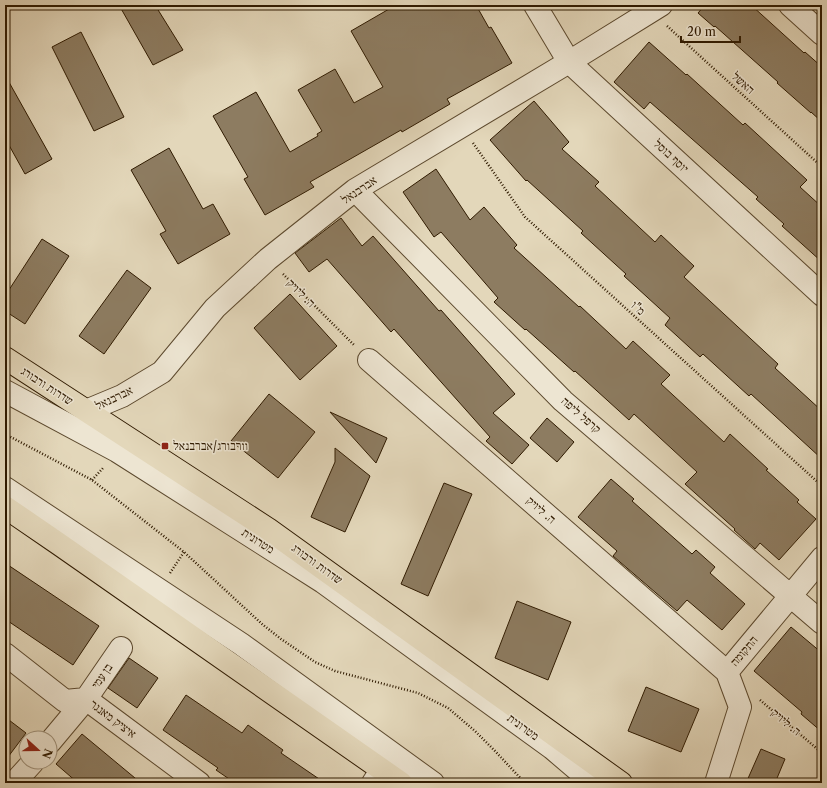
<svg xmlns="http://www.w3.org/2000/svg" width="827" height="788" font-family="'Libre Caslon Text','Frank Ruhl Libre',serif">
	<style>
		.building { fill: #8d7c61; stroke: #2f1a00 }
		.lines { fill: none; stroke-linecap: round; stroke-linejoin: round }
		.minor-casing { stroke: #5c492e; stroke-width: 24 }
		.major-casing { stroke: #2f1a00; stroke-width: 24 }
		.path { stroke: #2f1a00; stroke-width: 2.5; stroke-dasharray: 1 2; stroke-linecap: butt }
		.minor { stroke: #ede5d2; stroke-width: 22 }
		.major { stroke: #e3d7ba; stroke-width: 22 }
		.poi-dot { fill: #8f2418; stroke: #ede5d2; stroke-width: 1.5 }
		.labels { text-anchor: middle; stroke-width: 3; stroke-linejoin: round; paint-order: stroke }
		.street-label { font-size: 12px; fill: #2f1a00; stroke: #ede5d2 }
		.poi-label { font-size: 12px; fill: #2f1a00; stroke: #ede5d2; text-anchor: start }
	</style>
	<rect width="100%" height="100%" fill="#e3d7ba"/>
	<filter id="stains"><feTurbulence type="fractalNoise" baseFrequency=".005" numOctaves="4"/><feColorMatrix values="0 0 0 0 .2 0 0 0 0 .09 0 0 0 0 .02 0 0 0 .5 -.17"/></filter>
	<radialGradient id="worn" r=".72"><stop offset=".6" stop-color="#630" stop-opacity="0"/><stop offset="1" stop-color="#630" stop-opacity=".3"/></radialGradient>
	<path class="building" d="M119,5H155L183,50L153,65Z
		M396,5H476L489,28L491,27L512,63L447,99L450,104L402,132L401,130L310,182L314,187L265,215L244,179L248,177L213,116L256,92L290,152L318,136L317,134L322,131L298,90L335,69L354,103L383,87L351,31Z
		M705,5H751L804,53L805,52L822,67V122L811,112V113L777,83L778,82L715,26L714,27L698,13Z
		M81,32L124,117L94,131L52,47Z
		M649,42L686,75L687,74L743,125L745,123L807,180L800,187L822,207V262L782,226L784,224L756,199L758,197L650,102L644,109L614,82Z
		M5,75L52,159L25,174L5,138Z
		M534,101L569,142L562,149L599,182L595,186L655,242L661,235L694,266L684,277L778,364L775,368L822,411V459L751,394L749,396L703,354L700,357L665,325L670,318L624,276L626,274L581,233L583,231L527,180L526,181L490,140Z
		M169,148L203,209L213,204L230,234L178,264L160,234L166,231L131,170Z
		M436,169L470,220L484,207L517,245L514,248L579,307L580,306L626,349L633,341L670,375L661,384L724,442L730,434L768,469L766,470L799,500L797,502L816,519L779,560L760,543L755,549L734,530L735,529L685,484L697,472L634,414L629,420L575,371L574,372L526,329L525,330L494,302L498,298L441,232L434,237L403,192Z
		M341,218L362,246L373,236L439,311L441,310L515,394L493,413L529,445L512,464L486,441L490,437L394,329L391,332L327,259L309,272L295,253Z
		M42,239L69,256L25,324L5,311V296Z
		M127,270L151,288L104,354L79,336Z
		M290,294L337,346L300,380L254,328Z
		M269,394L315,432L278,478L231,441Z
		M330,412L387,438L376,463Z
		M547,418L574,442L557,462L530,438Z
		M335,448L370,476L345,532L311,517L335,462Z
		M611,479L634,499L632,501L692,554L696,550L715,567L710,573L745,604L722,630L687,600L677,611L613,556L617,551L578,517Z
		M444,483L472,494L428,596L401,584Z
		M5,563L99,626L73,665L5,619Z
		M517,601L571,622L548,680L495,658Z
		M791,627L822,653V732L801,714L802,712L754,671Z
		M129,658L158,678L137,708L108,688Z
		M646,687L699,709L681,752L628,731Z
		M186,695L242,733L248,725L283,750L281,753L325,783H235L216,770L218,768L163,730Z
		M5,717L26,733L5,761Z
		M82,734L141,783H78L56,764Z
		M761,749L785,759L775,783H746Z"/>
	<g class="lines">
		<defs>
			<path id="minor" d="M535,5L569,62L822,295
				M790,5L822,34
				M355,190L563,401L822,623
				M369,360L727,672
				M5,391L117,451L323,582L552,748L593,783
				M86,411L122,396L162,372L215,308L268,259L355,190L569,62L661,5
				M5,488L241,644L433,783
				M5,654L65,701L86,699L199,783
				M50,742L86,699L121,648
				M14,783L33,762
				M373,783L382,769
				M716,783L740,707L727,672L822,558"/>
			<path id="major" d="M5,358L268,529L621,783
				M5,507L59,544L401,783"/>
		</defs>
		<use href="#minor" class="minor-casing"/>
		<use href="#major" class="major-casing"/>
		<path class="path" d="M667,26L822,167
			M473,143L525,217L822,486
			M283,274L354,345
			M5,434L92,480L184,552L262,624L281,639L315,662L335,671L418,693L448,708L475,731L495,751L525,783
			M92,480L104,467
			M170,573L184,552
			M760,700L822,753"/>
		<use href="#minor" class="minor"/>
		<use href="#major" class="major"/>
	</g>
	<rect class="poi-dot" x="161" y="442" width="8" height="8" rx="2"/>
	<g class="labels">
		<g class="street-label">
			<text transform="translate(743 83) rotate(42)" y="4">האשל</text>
			<text transform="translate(671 156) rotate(43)" y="4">יוסף בוסל</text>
			<text transform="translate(359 190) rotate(-34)" y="4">אברבנאל</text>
			<text transform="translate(301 293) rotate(45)" y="4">ה. ליויק</text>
			<text transform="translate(638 308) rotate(42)" y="4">מ"ו</text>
			<text transform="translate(47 386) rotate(33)" y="4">שדרות ורבורג</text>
			<text transform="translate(114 398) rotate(-26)" y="4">אברבנאל</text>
			<text transform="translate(581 415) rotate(41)" y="4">קרפל ליפה</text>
			<text transform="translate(541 510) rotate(41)" y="4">ה. ליויק</text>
			<text transform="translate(258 541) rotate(33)" y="4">מטרונית</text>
			<text transform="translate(317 564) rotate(36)" y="4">שדרות ורבורג</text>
			<text transform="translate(744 651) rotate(-50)" y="4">התקומה</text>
			<text transform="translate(102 676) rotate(-56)" y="4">בן עמי</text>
			<text transform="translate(113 719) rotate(37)" y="4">איציק מאנגר</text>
			<text transform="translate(786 722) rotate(40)" y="4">ה. ליויק</text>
			<text transform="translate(523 727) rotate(36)" y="4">מטרונית</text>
		</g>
		<g class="poi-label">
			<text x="173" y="450">וורבורג/אברבנאל</text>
		</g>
	</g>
	<rect width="827" height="788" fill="none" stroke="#e3d7ba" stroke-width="20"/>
	<rect x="6" y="6" width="815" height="776" fill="none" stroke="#2f1a00" stroke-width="2"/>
	<rect x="10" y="10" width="807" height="768" fill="none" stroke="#2f1a00"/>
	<g transform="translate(38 750) rotate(111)"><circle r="19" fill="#ede5d2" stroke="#a1947e"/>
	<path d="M0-3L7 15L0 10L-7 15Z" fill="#8f2418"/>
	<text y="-6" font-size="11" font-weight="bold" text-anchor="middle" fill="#2f1a00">N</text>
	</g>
	<path d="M681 36v6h59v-6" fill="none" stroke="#2f1a00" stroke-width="2"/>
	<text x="687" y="36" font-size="12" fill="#2f1a00" stroke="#ede5d2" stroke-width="3" paint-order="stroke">20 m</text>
	<rect width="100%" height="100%" filter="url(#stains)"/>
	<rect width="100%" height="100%" fill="url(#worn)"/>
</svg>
